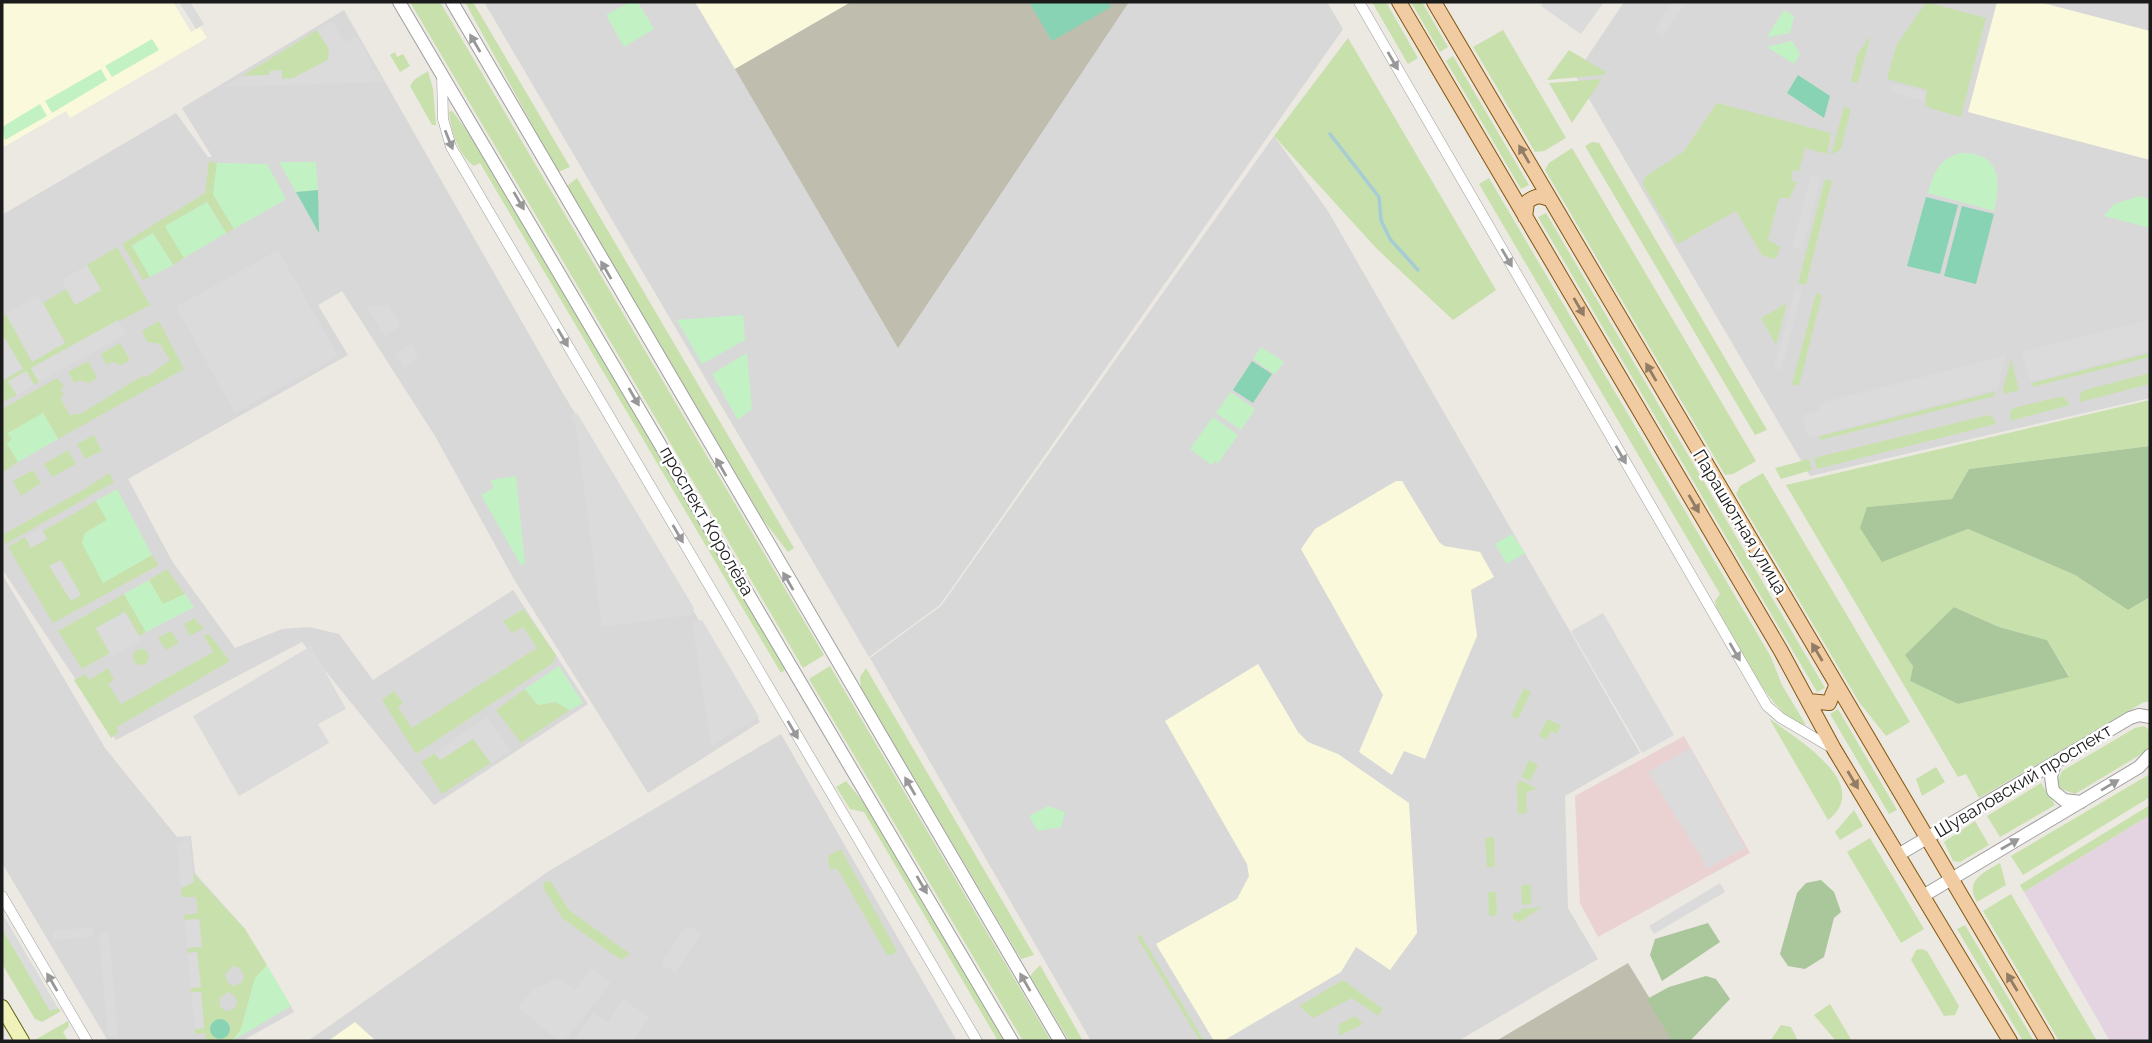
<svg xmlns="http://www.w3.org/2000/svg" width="2152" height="1043" font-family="Raleway,sans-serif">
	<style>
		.residential { fill: #d9d8d8 }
		.commercial { fill: #ebd2d2 }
		.industrial { fill: #e4d4e2 }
		.education { fill: #fbf9db }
		.construction { fill: #bfbeae }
		.grass { fill: #c8e1ac; fill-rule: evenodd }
		.forest { fill: #a9c79b }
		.park { fill: #c2f2c4 }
		.pitch { fill: #87d3b3 }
		.parking { fill: #dbdbdb }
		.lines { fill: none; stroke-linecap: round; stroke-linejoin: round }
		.stream { stroke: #a6ccd5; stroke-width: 3.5 }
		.minor-casing { stroke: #9f9f9f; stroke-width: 11 }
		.tertiary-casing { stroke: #9f9f9f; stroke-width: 14 }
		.secondary-casing { stroke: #5f6410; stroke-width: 16 }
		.primary-casing { stroke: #835810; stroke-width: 16 }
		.minor { stroke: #fff; stroke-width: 10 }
		.tertiary { stroke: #fff; stroke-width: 12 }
		.secondary { stroke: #f1f1ba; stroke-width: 14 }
		.primary { stroke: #f1cba1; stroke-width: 14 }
		.oneway { fill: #989898 }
		.oneway2 { fill: #917c65 }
		.labels { text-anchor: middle; stroke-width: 5; stroke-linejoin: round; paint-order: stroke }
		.street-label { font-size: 18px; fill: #1b1b1b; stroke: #fff }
	</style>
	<rect width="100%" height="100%" fill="#ece8e2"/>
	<path class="residential" d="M484,2H1327L1343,29L940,605L869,657Z
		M1624,2H2150V398L1810,476L1575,75Z
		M344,10L558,385L760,722L648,793L515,581L435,436L342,291L318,305L348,355L128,479L172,561L235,648L282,629L309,627L339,634L373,680L513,590L588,704L434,805L302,642L116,740L2,569V215L176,113L208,157H212L182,108Z
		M1274,136L1328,211L1640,753L1565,796L1568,908L1598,959L1458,1041H1091L870,658L941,606Z
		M2,574L105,748L177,837L191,836L195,873L245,929L294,1012L242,1041H108L2,863Z
		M781,734L957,1041H308L549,871Z"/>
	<path class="commercial" d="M1684,736L1750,853L1598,937L1580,903L1575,796Z"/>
	<path class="industrial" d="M2150,815V1041H2110L2024,892Z"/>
	<path class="education" d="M2,2H173L191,32L200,27L207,38L70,118L66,111L2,148Z
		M695,2H851L735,69Z
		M1997,2H2039L2150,31V160L1968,112Z
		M1396,481H1402L1439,542L1444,546L1480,552L1494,577L1471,590L1477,636L1425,759L1404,751L1392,775L1359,752L1383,695L1301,549L1315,529Z
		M1258,664L1298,732L1308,742L1338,754L1409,803L1417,933L1390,970L1356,947L1341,972L1223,1041H1214L1156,944L1237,899L1249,876L1247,864L1165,721Z
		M355,1022L376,1041H328Z"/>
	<path class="construction" d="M851,2H1129L898,348L735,69Z
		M1628,963L1676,1041H1496Z"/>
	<path class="grass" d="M410,2H440L824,655L803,668Z
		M465,2H473L570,167L558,172Z
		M1372,2H1386L1418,58L1408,64Z
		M1411,2H1422L1448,47L1440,52Z
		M1926,2L1986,18L1961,117L1929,108L1925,104L1927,90L1887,79L1896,46Z
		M317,30L329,49L328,60L293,79H282V71L270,75L242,76Z
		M1503,30L1566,138L1544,151L1535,152L1473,47Z
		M1871,35L1858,83L1851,81L1857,55Z
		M1348,38L1496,290L1453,320L1377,249L1274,136Z
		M1569,50L1606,72L1604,75L1547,80Z
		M395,52L397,57L403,54L410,66L400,72L390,55Z
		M1453,56L1529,185L1521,189L1446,61Z
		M428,71L433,89L436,125H432L410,86L414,80Z
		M1602,79L1572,123L1549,83Z
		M1717,103L1831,133L1827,154L1805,148L1799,172L1793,170L1791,180L1797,182L1790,198H1779L1768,240L1780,247L1777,257L1773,259L1762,255L1736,211L1678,244L1643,185L1645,177L1683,152Z
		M1844,107L1851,109L1841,149L1831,155Z
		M452,111L479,146L786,669L781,673L480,163L474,166C458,155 451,130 449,112Z
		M1592,142L1599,143L1767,430L1755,435L1585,146Z
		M1572,148L1756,461L1733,474L1725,475L1545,170L1549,163Z
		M209,161L217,163L213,194L234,229L226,233L207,202L165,226L184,258L173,265L153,233L132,245L150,277L143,280L122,244L205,193Z
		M577,178L794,548L788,552L764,521L567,186Z
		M1489,178L1771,657L1782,685L1806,725C1774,724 1732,634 1716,607L1715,601L1720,594L1479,184Z
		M1825,179L1832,181L1806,285L1798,283Z
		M1546,213L1825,688L1817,692L1538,217Z
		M117,247L150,305L31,368L39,382L34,385L27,372L9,381L17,395L5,401L2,395V381L22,368L2,334V317L6,314L32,361L65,343L43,303L66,289L75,305L101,290L87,265Z
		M1816,293L1822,295L1799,386L1792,384Z
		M1787,303L1776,345L1761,318Z
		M159,321L184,369L58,439L43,413L8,434L12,440L7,443L18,462L2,473V409L57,378L64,386L60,389L64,395L60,398L70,415L82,413L142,376L147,377L170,360L160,344L147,342L142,331Z
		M120,343L130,360L122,365L112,362L107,365L101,354Z
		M2150,353V357L2033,387L2032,383Z
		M2011,359L2019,390L2004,394L2003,389Z
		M88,361L97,378L89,383L79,380L74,383L68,372Z
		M2150,373V384L2080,402V393L2085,390Z
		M1994,392L1995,396L1821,440L1820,436Z
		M2059,397H2064L2070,405L2010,421V411L2014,408Z
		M2150,400V446L1969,469L1952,499L1868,507L1882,561L1968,529L2075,575L2128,610L2150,597V702H2144L1979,798L1966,774L1958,777L1786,485ZM1954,607L1999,627L2047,640L2069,676L1958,704L1910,681L1913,666Z
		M1988,415L1994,418L1996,424L1817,469L1814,458Z
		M94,435L102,451L85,459L77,444Z
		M68,450L76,464L52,477L44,464Z
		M1809,459L1812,470L1781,479L1775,468Z
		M33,470L41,483L21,496L13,481Z
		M109,473L114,482L6,544L2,535L83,490Z
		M1763,473L1910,722L1886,736L1859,702L1736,494L1740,486Z
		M96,501L107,520L85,533L84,541L103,582L152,555L159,565L53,623L8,547L25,537L31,548L47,539L43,531Z
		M167,569L185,594L163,605L149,580Z
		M124,594L146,632L139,636L125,612L96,628L110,653L82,669L58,631Z
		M524,609L556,655L553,663L416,754L382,700L394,691L403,703L398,707L412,728L537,648L523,627L512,633L503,621Z
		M194,618L204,628L190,636L184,624Z
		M171,631L179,643L166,650L158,638Z
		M209,634L230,661L117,727L118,733L111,738L74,680L85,674L89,680L108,668L114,680L108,684L121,704L213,652L204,636Z
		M133 657a8 8 0 1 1 16 0a8 8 0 1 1-16 0Z
		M830,666L1051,1041H1023L809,679Z
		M866,668L1034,955L1021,959L861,688L860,677Z
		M1524,688L1531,692L1518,719L1511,716Z
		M525,689L538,705L556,702L570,710L521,743L496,710Z
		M1838,709L1897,810L1889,814L1830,714Z
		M1769,718C1793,737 1875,783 1828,820Z
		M1547,719L1561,725L1557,734L1551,731L1547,740L1539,736Z
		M2144,726L2150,730L2148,750L2075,794L2059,788L2057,782L2062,771L2135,728Z
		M473,739L491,763L442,794L421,762L435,753L440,760Z
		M1529,760L1538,765L1530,781L1521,777Z
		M1936,767L1945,782L1922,796L1916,779Z
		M2150,774V797L2023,875L2011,856Z
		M1520,780L1537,789L1526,792L1527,813L1518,814L1517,785Z
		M846,781L869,809L1004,1041H998L864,812L850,809L836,787Z
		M2041,783L2055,805L2000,837L1987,816Z
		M2150,805V815L2024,892L2020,885Z
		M1854,810L1863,826L1840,840L1835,832Z
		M1975,821L1989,845L1960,862L1953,861L1944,842Z
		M1494,837L1495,867H1487L1485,838Z
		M1870,838L1924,929L1901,943L1847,852Z
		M841,849L897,951L893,955H887L837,868L830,870L828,856Z
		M2000,863L2006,885L1977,902C1964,881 1984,872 2000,863Z
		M193,873L245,929L267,965L255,978L241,1029L232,1041H206L205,1033L195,1034V1029L204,1028L201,992H191V988L200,987L197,952L188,953L187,948L201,946L199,919L185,920L184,915L198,913L196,897H182L181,888L194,882ZM233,966L240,968L244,976L242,982L234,986L228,983L225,975ZM228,992L235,996L237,1003L234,1009L226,1011L220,1007L219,999Z
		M545,881L551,882L569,910L630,954L621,960L562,918L543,887Z
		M1521,885H1531V904L1522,905Z
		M1488,892H1496L1497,915L1489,916Z
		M2011,894L2097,1041H2059L1983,911Z
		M1542,907L1520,922L1513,919V913L1521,912V909Z
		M1965,925L2034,1041H2023L1957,929Z
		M2,928L50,1010L58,1008L61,1011L42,1022L35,1019L2,964Z
		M1140,934L1204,1041H1200L1137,937Z
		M1922,949L1927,951L1959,1006L1955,1015L1944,1016L1911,960L1916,950Z
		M1040,965L1083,1041H1069L1030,976Z
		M1343,980L1383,1009L1378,1016L1352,998L1313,1018L1299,1006Z
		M1830,1004L1852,1041H1836L1814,1015Z
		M1355,1016L1363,1024L1339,1036V1024Z
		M68,1021L69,1026L63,1032L68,1041H33Z
		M1781,1025L1791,1027L1798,1041H1770Z"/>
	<path class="forest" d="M2150,446V597L2128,610L2075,575L1968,529L1882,562L1860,528L1867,507L1952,499L1969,469Z
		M1954,607L1999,627L2047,640L2069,677L1958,704L1910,681L1913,666L1905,655Z
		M1821,880L1834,892L1841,912L1834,918L1824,957L1805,969L1788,966L1780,954L1797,893L1806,883Z
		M1708,923L1720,942L1662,981L1650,955L1655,939Z
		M1706,976L1716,979L1730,999L1691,1040L1672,1041L1647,999L1669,987Z"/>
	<path class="park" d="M630,2H638L654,29L624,47L606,15Z
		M1784,10L1794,16L1790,33L1767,37Z
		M152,39L159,50L112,77L105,66Z
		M1792,41L1800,54L1794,64L1767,47Z
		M101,69L107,80L52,113L45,101Z
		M40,104L47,116L5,140L2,127Z
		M1960,153C1999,152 2002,179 1994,211L1928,193C1934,173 1938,160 1960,153Z
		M279,162H316L318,190L296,192Z
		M217,163L267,164L286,199L234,229L213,194Z
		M2140,196L2150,200V228L2104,216L2114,204Z
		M207,202L226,233L184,258L165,226Z
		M153,233L173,265L150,277L132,246Z
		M743,315L745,340L702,364L677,320Z
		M1261,347L1284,362L1275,374L1253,359Z
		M747,353L752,409L738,420L712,374Z
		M1231,392L1255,409L1241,430L1216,413Z
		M43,413L58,439L18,462L7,443L12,440L8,433Z
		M1213,417L1238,435L1218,463L1215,461L1212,465L1190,449Z
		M516,476L525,563L521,565L481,495L494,488L490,480Z
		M117,489L152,555L103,583L82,543L85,533L107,520L96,501Z
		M1512,534L1525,553L1507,564L1495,544Z
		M149,580L163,604L185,594L194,607L146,632L124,594Z
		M559,666L583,703L570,710L555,702L538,705L525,689Z
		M1048,806L1065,812L1061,827L1038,831L1029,816Z
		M267,965L291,1006L232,1041L241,1029L255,978Z"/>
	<path class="pitch" d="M1029,2H1108L1111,7L1052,41Z
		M1798,75L1830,96L1824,118L1787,93Z
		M318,190L319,233L296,192Z
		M1926,197L1958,205L1940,274L1907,266Z
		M1962,206L1994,214L1976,284L1944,276Z
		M1252,361L1272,374L1253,403L1233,390Z
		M210 1029a10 10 0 1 1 20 0a10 10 0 1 1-20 0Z"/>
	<path class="parking" d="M179,2H190L204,24L196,29Z
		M1544,2H1604L1581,34L1541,6Z
		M1673,2H1686L1663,37L1654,31Z
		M332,21L345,42L357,36L372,62L370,70L377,71L383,82L223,87L242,76L269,75L270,71L282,70V79L293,78L328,60L329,49L317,30Z
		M1892,84L1926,93L1924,101L1890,92Z
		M1811,175L1821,178L1802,250L1792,248Z
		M278,250L338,356L235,413L176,307Z
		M87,265L101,290L75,305L62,280Z
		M1795,289L1802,291L1781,370L1774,368Z
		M38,295L65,343L32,362L6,314Z
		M389,305L401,326L385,336L366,306Z
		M118,320L126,334L39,382L31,368Z
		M2150,320V351L2030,382L2022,352Z
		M2,334L23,369L2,381Z
		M411,344L418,357L404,367L395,354Z
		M2006,356L1997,389L1808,438L1802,415L1818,411L1820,403Z
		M26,371L34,385L17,395L8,381Z
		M577,413L694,608L691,615L602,627L576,427L570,415Z
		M41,528L47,539L31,548L25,537Z
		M61,560L81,595L71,601L49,566Z
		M125,612L141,640L112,657L96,628Z
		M1603,613L1674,735L1642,753L1571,631Z
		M702,620L759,717L711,746L692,622Z
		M311,646L346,709L318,724L329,743L239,796L193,716Z
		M487,717L511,750L491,763L473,739L440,760L435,753Z
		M1690,748L1745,848L1708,868L1648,772Z
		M189,836L194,882L181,888L177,845Z
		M1720,883L1725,892L1654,934L1649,926Z
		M2,913L58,1008L50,1011L2,928Z
		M199,919L202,947L187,948L185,920Z
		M690,926L701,934L676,973L661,964L683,930Z
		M93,927V937L53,940V931Z
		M109,933L118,1036L108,1037L99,934Z
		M197,952L201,987L191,988L188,953Z
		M592,968L611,983L564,1041H559L518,1007L535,988L559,978L575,990Z
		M191,992H201L204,1028L195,1029Z
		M623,999L649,1017L633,1041H574L593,1013L608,1022Z"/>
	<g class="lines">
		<path class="stream" d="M1330,134L1379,197L1381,220L1390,239L1418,270"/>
		<defs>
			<path id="minor" d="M1359,2L1767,706L1781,718L1832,748
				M442,74L443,119L451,147L977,1041
				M2,896L87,1041"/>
			<path id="tertiary" d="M399,2L1012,1041
				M452,2L1060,1041
				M2055,763L2051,777L2053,791L2064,800L2081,802
				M1898,855L2130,718L2139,715L2150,717
				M1923,896L2139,767L2150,755"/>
			<path id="secondary" d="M2,1007L22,1041"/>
			<path id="primary" d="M1399,2L1781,651L1834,749L2010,1041
				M1434,2L2047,1041
				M1525,217L1527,202C1536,195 1541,195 1551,200
				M1809,701L1829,703L1836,686"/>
		</defs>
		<use href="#minor" class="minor-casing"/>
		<use href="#tertiary" class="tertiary-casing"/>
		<use href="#secondary" class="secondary-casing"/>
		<use href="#primary" class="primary-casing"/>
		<use href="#minor" class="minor"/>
		<use href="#tertiary" class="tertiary"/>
		<use href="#secondary" class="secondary"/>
		<use href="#primary" class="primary"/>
	</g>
	<defs><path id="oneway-solid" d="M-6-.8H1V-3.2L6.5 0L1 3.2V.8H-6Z" transform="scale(1.75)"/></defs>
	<g class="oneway">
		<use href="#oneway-solid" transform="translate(475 43) rotate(-120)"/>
		<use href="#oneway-solid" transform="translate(1393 61) rotate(60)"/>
		<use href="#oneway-solid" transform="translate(449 140) rotate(68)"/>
		<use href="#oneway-solid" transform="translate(519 201) rotate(60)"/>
		<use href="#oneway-solid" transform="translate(1507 258) rotate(60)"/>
		<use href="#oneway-solid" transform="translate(606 270) rotate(-120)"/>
		<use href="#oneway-solid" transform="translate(563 338) rotate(60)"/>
		<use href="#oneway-solid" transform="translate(634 397) rotate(60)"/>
		<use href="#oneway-solid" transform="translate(1621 455) rotate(60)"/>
		<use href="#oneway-solid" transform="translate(721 467) rotate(-120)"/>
		<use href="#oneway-solid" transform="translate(678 534) rotate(60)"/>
		<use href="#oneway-solid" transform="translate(788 581) rotate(-120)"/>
		<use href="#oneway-solid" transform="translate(1735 652) rotate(60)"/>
		<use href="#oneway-solid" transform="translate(793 730) rotate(60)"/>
		<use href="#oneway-solid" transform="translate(2110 785) rotate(-31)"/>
		<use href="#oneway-solid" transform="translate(910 786) rotate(-120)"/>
		<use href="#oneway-solid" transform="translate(2010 844) rotate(-30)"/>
		<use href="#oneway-solid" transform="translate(922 885) rotate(60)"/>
		<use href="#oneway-solid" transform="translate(52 982) rotate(-120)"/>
		<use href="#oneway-solid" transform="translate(1025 982) rotate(-120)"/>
	</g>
	<g class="oneway2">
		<use href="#oneway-solid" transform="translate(1524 154) rotate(-120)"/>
		<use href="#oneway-solid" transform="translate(1579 307) rotate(60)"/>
		<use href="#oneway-solid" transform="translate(1651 372) rotate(-120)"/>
		<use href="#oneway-solid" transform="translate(1694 504) rotate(60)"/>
		<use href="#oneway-solid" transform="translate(1817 652) rotate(-121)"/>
		<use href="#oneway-solid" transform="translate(1853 780) rotate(59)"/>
		<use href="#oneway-solid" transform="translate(2012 982) rotate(-121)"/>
	</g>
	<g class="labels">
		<g class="street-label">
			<text transform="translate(707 521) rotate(60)" y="6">проспект Королёва</text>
			<text transform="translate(1740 522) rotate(59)" y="6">Парашютная улица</text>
			<text transform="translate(2023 781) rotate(-31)" y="6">Шуваловский проспект</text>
		</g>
	</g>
	<rect width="2152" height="1043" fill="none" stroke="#1b1b1b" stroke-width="7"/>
</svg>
